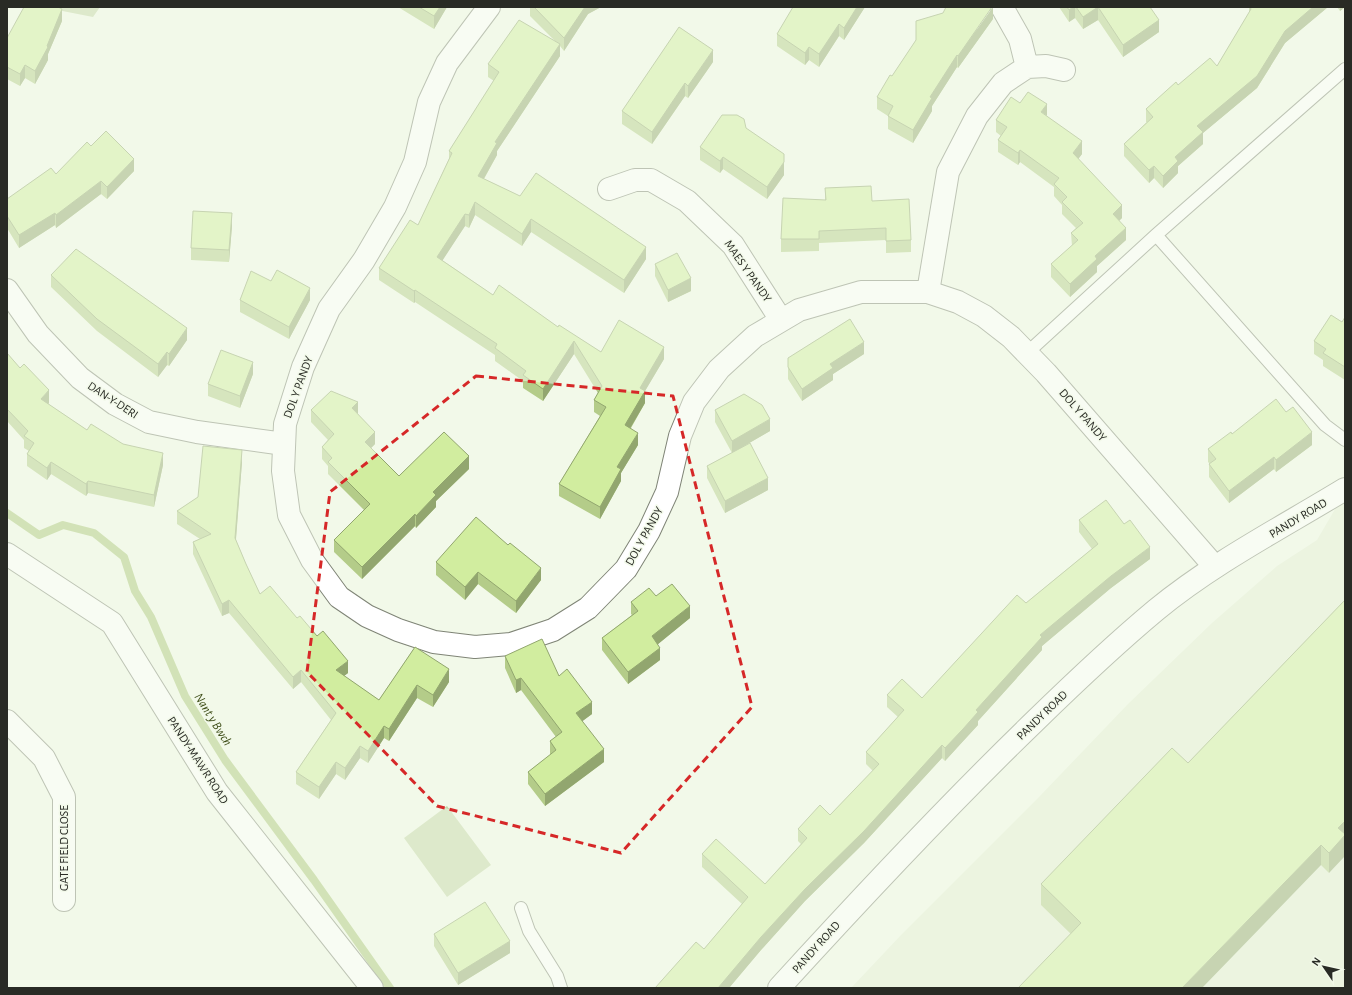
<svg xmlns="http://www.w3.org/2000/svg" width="1352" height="995" font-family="'Alegreya Sans',sans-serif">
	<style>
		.built { fill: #e4edd6 }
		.green { fill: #c4d5a7 }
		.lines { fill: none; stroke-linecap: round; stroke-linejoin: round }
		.stream { stroke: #acc67b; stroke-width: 8 }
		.service-casing { stroke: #7f8476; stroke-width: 14 }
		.minor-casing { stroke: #7f8476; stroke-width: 24 }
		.service { stroke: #fff; stroke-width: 12 }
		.minor { stroke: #fff; stroke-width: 22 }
		.wall { fill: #b4cc89 }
		.shaded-wall { fill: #92a66f }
		.building { fill: #d1ed9f; stroke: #92a66f }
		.marked { fill: none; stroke: #d62828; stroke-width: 3; stroke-dasharray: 8 5; stroke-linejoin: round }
		.labels { text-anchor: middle; stroke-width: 3; stroke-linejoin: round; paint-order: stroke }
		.street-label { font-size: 12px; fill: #292b25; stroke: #f2f9e9 }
		.water-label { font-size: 13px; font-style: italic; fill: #3a4a13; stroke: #f2f9e9 }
	</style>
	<rect width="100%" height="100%" fill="#f2f9e9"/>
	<path class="built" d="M1345,492V988H851L901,935L1038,798L1128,704L1212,623L1277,566L1317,540Z"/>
	<path class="green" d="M42,7H100L93,17Z
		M447,806L491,865L447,897L404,838Z"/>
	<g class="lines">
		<path class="stream" d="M7,513L39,535L63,525L94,533L124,557L135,591L151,617L185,696L225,760L314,880L390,988"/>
		<defs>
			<path id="service" d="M1156,235L1325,425L1345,440
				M1027,353L1156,235L1345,69
				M521,908L529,931L557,976L561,988"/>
			<path id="minor" d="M489,7L447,63L429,102L415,162L395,207L364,260L329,309L303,367L285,424L283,471L289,515L312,560L339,597L367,616L398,630L434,642L475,647L511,644L553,630L588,608L626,569L649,531L667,492L680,436L694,402L719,369L755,336L799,310L861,292H928L958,302L984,316L1011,337L1046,373L1215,567
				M1027,67L1046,66L1064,70
				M609,189L635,180H651L687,201L733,245L781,320
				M7,290L38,334L80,378L115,404L149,422L197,432L284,444
				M928,292L948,172L977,116L1003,83L1027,67L1020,39L1002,7
				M7,554L112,623L217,792L372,988
				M7,721L44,758L64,797V900
				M779,988C862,897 946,807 1035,721C1074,683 1114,645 1156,610C1213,563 1281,528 1345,489"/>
		</defs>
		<use href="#service" class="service-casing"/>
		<use href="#minor" class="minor-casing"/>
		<use href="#service" class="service"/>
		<use href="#minor" class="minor"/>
	</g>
	<path class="wall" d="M398,7H447L434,29Z
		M530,7H601L588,14L564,51L560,46V56L497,151V155L484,179L646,259L624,293L531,232L522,246L475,215L469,228L465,226L442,260L493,295L558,327L601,352L664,359L645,391V403L631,428L638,445L621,473V481L600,519L559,496V484L600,416L594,412V400L598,393L574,354L543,401L523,388V381L495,361V355L415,302L414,303L379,280V268L418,225L449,159V151L494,81L488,77V64L555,41L530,16Z
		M865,7L844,40L839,36L819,67L809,60L805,65L777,46V34Z
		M1059,7H1150L1159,32L1123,57L1098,20L1083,29L1075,18L1069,22Z
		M1249,7H1328L1285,43L1257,88L1203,133V144L1178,166V173L1163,188L1154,178L1149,183L1124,156V144L1147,122H1146V109L1178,85L1217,66L1249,13Z
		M1337,7H1345L1340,11Z
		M993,19L958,68L957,67L932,106V111L913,143L888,129V116L877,109V97Z
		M62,21L48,54V60L35,84L25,78L20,86L7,79V38Z
		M713,62L688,98L685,96L652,144L622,124V111Z
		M1020,103L1047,116L1082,154L1078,159L1122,218L1119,221L1126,240L1097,266V272L1070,297L1051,277V264L1072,246L1071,233L1076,228L1062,214V205L1054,196V187L1020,162L1018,165L998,152V140L1001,136L996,132V120Z
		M746,128L784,175L767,199L723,169L720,173L700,160V147Z
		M91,146L134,171L107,199L101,194L56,228L55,225L19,248L7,228V199L56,174Z
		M825,188L872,201L911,240V252L886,253V240L819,243V251L781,252V239L825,200Z
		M232,226L229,262L191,260V248Z
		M655,264L691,291L668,302L655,276Z
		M51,275L187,340L169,366L167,365L158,377L97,331L51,287Z
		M271,281L310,300L289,339L240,312V300Z
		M1345,317V380L1323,366V360L1314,354V341L1342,322Z
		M7,353L49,403L48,404L87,430L123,444L163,465L154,507L88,493L86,496L51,474L47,480L27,466V454L29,451L24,448V440L7,421Z
		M864,354L833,374V380L802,401L788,379V358Z
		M253,374L240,408L208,396V384Z
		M311,410L358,414L375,444L371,448L399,476L469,469L436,501V507L416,528L415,526L362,579L334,552V540L364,510L328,474V466L322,459V447L328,440L311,422Z
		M715,410L770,431L744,446L768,490L725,513L707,478V466L732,453L715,422Z
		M1232,434L1312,445L1276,472L1274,469L1229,503L1209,477V464H1210L1208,462V449Z
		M242,462L236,540L246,564L260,594L297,618L348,673L344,676L379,700L415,647L449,682L433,707L417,698L389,741L384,738L368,763L360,758L345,780L336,774L319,799L296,784V772L331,720L301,682L293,689L229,613L222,616L193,554V542L200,539L177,524V511L198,497Z
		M1079,520L1150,559L1111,588L1042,646V650L978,721V725L963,741L945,761L942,758L864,843L805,901L761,950L729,988H655L704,949L742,904L702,867V854L765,884L801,844L798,841V829L830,815L873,771L866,764V752L898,717L887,707V695L922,698L1026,603L1092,549L1079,532Z
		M436,562L541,580L516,613L478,584L465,600L436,575Z
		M656,596L690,618L658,644L660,660L628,684L602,650V638L632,615L631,614V602Z
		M1345,600L1329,873L1321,865L1071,934L1041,905V884L1188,763Z
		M505,656L559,676L592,714L582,721L604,762L545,806L528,784V772L550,755V741L556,737L521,690L516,693L505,668Z
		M434,934L510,953L458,985L434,946Z"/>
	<path class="shaded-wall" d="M440,7H447L434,29V16Z
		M585,7H601L588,14L564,51V38Z
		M857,7H865L844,40V28Z
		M993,7V19L958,68V56Z
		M1073,7H1075V18L1069,22V10Z
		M1098,7V20L1083,29V17Z
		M1313,7H1328L1285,43L1257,88L1203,133V144L1178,166V173L1163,188V176L1175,157L1197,126L1285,31Z
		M1340,7H1345L1340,11Z
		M62,9V21L48,54V60L35,84V71Z
		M1159,20V32L1123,57V45Z
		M839,24V36L819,67V54Z
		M560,44V56L497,151V155L478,189V176L495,142Z
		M809,47V60L805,65V53Z
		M713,50V62L688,98V86Z
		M957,55V67L932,106V111L913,143V130L930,97Z
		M25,65V78L20,86V74Z
		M685,83V96L652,144V132Z
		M1047,104V116L1041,112Z
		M1082,141V154L1073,166V153Z
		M1020,150V162L1018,165V153Z
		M723,157V169L720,173V161Z
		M134,159V171L107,199V187Z
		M784,162V175L767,199V187Z
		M1154,166V178L1149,183V170Z
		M101,181V194L56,228V215Z
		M475,202V215L469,228V215Z
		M1122,205V218L1113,226V214Z
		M55,213V225L19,248V235Z
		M232,213V226L229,262V250Z
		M465,214V226L437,269V257Z
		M531,219V232L522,246V234Z
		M1126,228V240L1097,266V272L1070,297V284L1095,256Z
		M646,247V259L624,293V280Z
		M691,278V291L668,302V290Z
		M310,288V300L289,339V327Z
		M415,290V302L414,303V291Z
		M187,328V340L169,366V354Z
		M574,341V354L543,401V389Z
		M864,342V354L833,374V380L802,401V389L830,364Z
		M664,347V359L645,391V403L625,437V425L640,388Z
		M167,352V365L158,377V364Z
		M253,362V374L240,408V396Z
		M49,390V403L41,411V399Z
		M358,402V414L352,408Z
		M770,419V431L732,453V441Z
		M375,432V444L365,454V442Z
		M1312,432V445L1276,472V460Z
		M638,433V445L621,473V481L600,519V507L617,467Z
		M242,450V462L235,550V538Z
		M163,453V465L154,507V495Z
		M469,456V469L436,501V507L416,528V516L433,492Z
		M1274,457V469L1229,503V491Z
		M51,462V474L47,480V468Z
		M768,478V490L725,513V501Z
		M88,481V493L86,496V484Z
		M415,514V526L362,579V567Z
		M1150,547V559L1111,588L1042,646V650L978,721V725L945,761V748L976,710L1040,635L1111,576Z
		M541,568V580L516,613V601Z
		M478,572V584L465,600V587Z
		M229,600V613L222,616V604Z
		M690,606V618L652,649V636Z
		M660,648V660L628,684V672Z
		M348,661V673L336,682V670Z
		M449,669V682L433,707V695Z
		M301,670V682L293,689V677Z
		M521,678V690L516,693V680Z
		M417,685V698L389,741V729Z
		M592,702V714L576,726V713Z
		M384,726V738L368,763V751Z
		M942,745V758L864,843L805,901L761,950L729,988H718L761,937L805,889Z
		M360,746V758L345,780V768Z
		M604,749V762L545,806V794Z
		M336,762V774L319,799V787Z
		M1345,821V856L1329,873V853L1338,828Z
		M1321,845V865L1202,988H1182Z
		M510,941V953L458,985V973Z"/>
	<path class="building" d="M24,7H58L62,9L47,46L48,47L35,71L25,65L20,74L7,67V38Z
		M419,7H440L434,16Z
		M534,7H585L564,38Z
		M793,7H857L844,28L839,24L819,54L809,47L805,53L777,34Z
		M946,7H992L958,56L957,55L930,97L932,98L913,130L888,116L893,106L877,97L890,75L892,76L916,40V21L943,13Z
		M1067,7H1073L1069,10Z
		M1076,7H1150L1159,20L1123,45L1098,7L1083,17Z
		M1250,7H1313L1285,31L1257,76L1197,126L1203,132L1175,157L1178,161L1163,176L1154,166L1149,170L1124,144L1153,117L1146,109L1176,82L1178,85L1210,58L1217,66L1251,9Z
		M519,20L560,44L495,142L497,143L478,176L520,196L536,173L646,247L624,280L531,219L522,234L475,202L469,215L465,214L437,257L493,295L499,285L558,327L559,325L601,352L619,320L664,347L640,388L645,391L625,425L638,433L617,467L621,469L600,507L559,484L606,407L594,400L602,386L574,341L543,389L523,375L526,371L495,348L497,344L415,290L414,291L379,268L410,220L418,225L452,153L449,151L499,72L488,64Z
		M679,27L713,50L688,86L685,83L652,132L622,111Z
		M1028,92L1047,104L1041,112L1082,141L1073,153L1122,205L1113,214L1126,228L1095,256L1097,259L1070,284L1051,264L1078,240L1071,233L1083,223L1062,202L1067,197L1054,184L1059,178L1020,150L1018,153L998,140L1007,127L996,120L1011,97L1020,103Z
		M722,115H737L744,119L746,128L784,154V162L767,187L723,157L720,161L700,147Z
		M106,131L134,159L107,187L101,181L56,215L55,213L19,235L7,216V199L51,168L56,174L87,142L91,146Z
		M871,186L872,201L909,199L911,240L886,241V228L819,231V239H781L783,198L826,200L825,188Z
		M193,211L232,213L229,250L191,248Z
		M76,249L187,328L169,354L167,352L158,364L97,319L51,275Z
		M677,253L691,278L668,290L655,264Z
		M277,270L310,288L289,327L240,300L251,271L271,281Z
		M1331,315L1342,322L1345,317V367L1323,353L1326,349L1314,341Z
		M850,319L864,342L830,364L833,368L802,389L788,367V358Z
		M221,350L253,362L240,396L208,384Z
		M7,353L20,368L24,364L49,390L41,399L87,430L91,424L123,444L163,453L154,495L88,481L86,484L51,462L47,468L27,454L34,443L24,436L28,431L7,409Z
		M331,391L358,402L352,408L375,432L365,442L399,476L444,432L469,456L433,492L436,495L416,516L415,514L362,567L334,540L370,504L328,462L332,458L322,447L334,434L311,410Z
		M744,394L762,405L770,419L732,441L715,410Z
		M1276,399L1286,412L1293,407L1312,432L1276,460L1274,457L1229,491L1209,464L1216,459L1208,449L1231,432L1232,434Z
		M750,443L768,478L725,501L707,466Z
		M203,446L242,450L235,538L246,564L260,594L270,586L297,618L300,616L317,636L323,631L348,661L336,670L379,700L415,647L449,669L433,695L417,685L389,729L384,726L368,751L360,746L345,768L336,762L319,787L296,772L336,713L301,670L293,677L229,600L222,604L193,542L211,534L177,511L198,497Z
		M1106,500L1124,524L1130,520L1150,547L1111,576L1040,635L1042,637L976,710L978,712L963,729L945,748L942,745L864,831L805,889L761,937L718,988H655L696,942L704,949L748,897L702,854L716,839L765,884L807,838L798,829L820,805L830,815L879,764L866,752L904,710L887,695L902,679L922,698L1017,595L1026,603L1098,544L1079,520Z
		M476,517L508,545L510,543L541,568L516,601L478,572L465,587L436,562Z
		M672,584L690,606L652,636L660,648L628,672L602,638L638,611L631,602L649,588L656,596Z
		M1345,600V821L1338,828L1345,834V835L1329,853L1321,845L1182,988H1018L1081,923L1041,884L1172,748L1188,763Z
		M542,639L559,676L567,669L592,702L576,713L604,749L545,794L528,772L556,750L550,741L562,732L521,678L516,680L505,656Z
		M485,902L510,941L458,973L434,934Z"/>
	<path d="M0 0H1352V995H0ZM476,376L673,396L752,707L621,853L437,806L307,672L330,492Z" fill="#f2f9e9" fill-opacity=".55" fill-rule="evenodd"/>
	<path class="marked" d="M476,376L673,396L752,707L621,853L437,806L307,672L330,492Z"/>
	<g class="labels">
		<g class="street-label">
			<text transform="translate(748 271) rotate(55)" y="4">MAES Y PANDY</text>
			<text transform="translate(298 387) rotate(-70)" y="4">DOL Y PANDY</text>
			<text transform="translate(113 400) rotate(33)" y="4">DAN-Y-DERI</text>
			<text transform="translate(1083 415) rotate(49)" y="4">DOL Y PANDY</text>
			<text transform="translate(1298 518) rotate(-31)" y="4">PANDY ROAD</text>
			<text transform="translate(644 536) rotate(-61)" y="4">DOL Y PANDY</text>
			<text transform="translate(1042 715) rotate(-44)" y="4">PANDY ROAD</text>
			<text transform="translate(198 760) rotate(57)" y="4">PANDY-MAWR ROAD</text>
			<text transform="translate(64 848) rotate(-90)" y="4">GATE FIELD CLOSE</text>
			<text transform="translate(816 947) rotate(-48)" y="4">PANDY ROAD</text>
		</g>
		<g class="water-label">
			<text transform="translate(214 719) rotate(58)" y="5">Nant y Bwch</text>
		</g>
	</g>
	<rect width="1352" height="995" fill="none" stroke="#292b25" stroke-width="16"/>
	<g transform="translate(1324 967) rotate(304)" stroke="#f2f9e9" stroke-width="3" paint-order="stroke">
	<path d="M0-3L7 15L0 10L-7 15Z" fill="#292b25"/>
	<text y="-6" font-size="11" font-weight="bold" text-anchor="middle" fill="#292b25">N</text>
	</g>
</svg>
